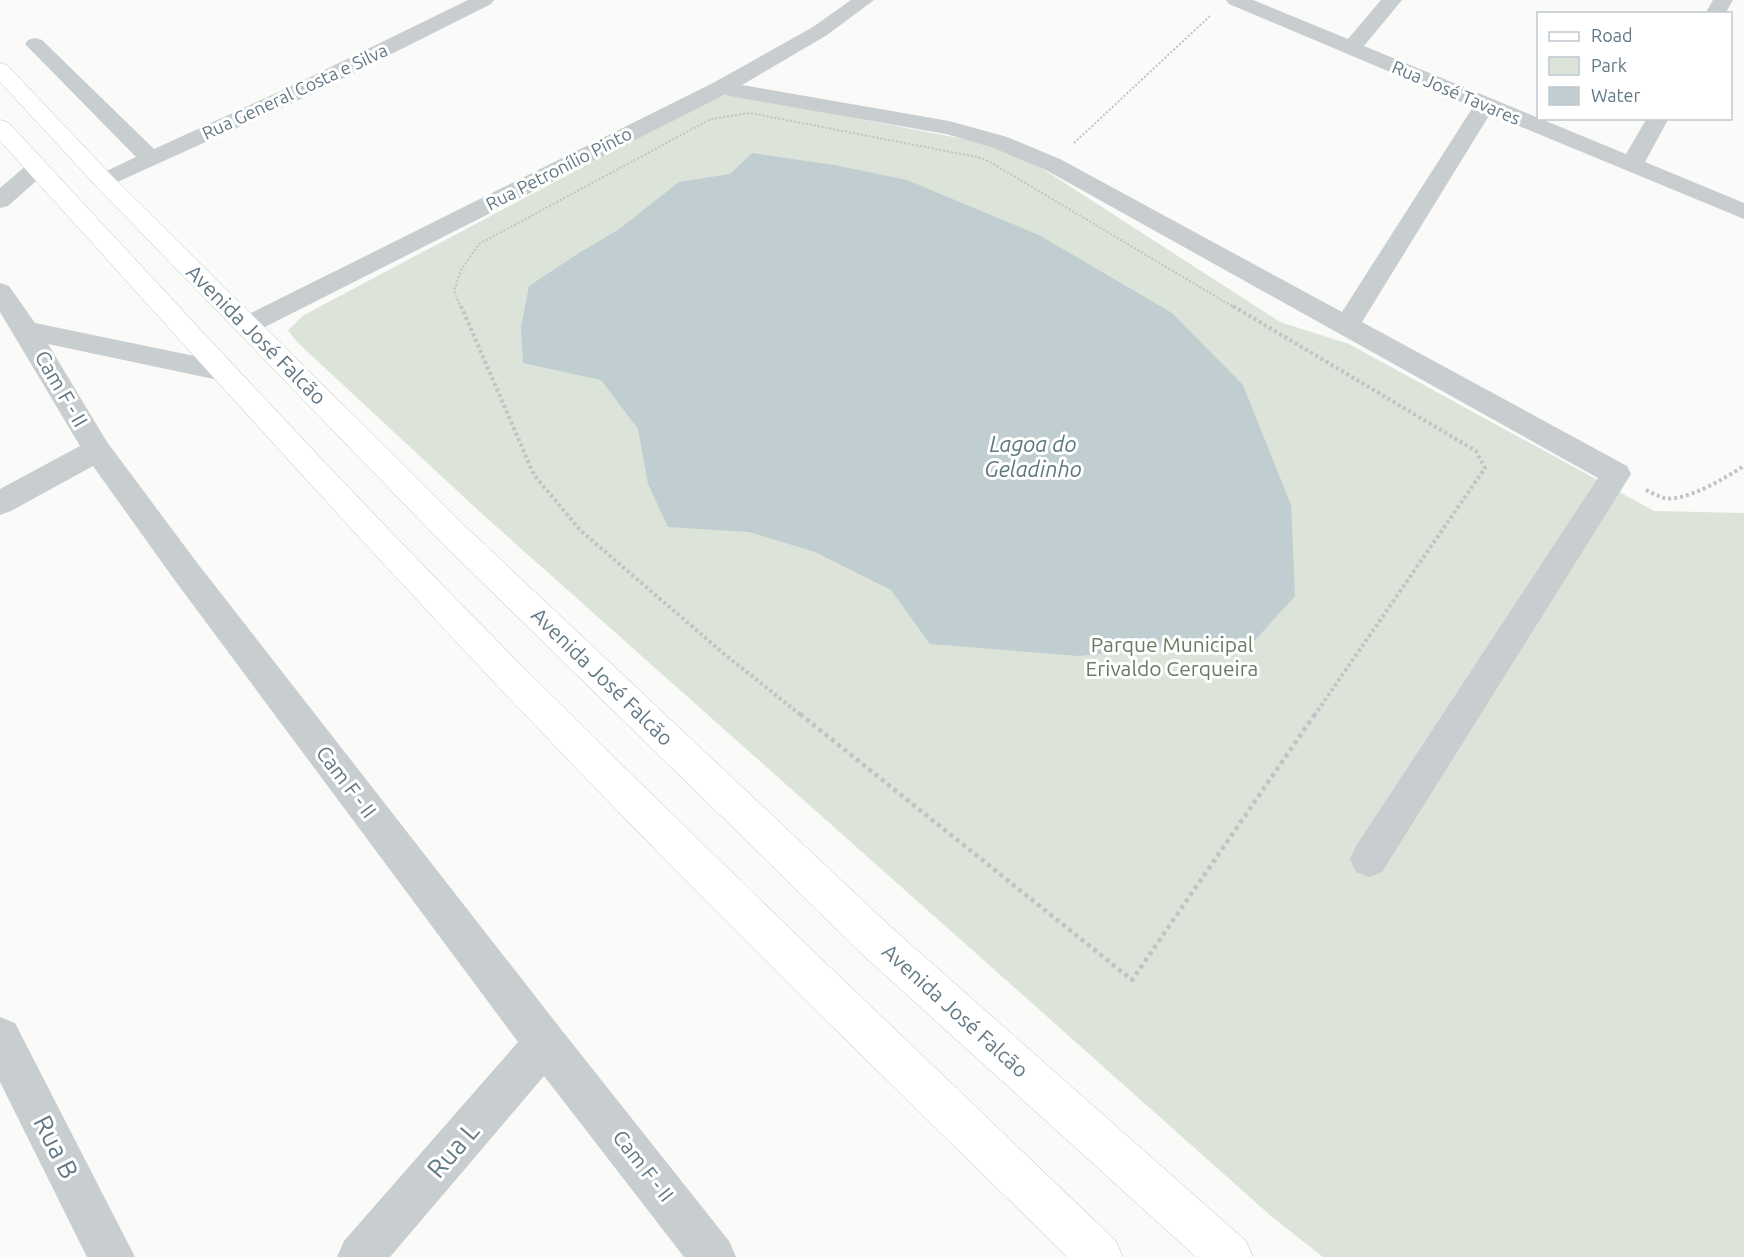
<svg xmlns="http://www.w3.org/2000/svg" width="1744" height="1257" font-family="Ubuntu,sans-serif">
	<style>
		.green { fill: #dce3d8 }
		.water { fill: #c0cdd1 }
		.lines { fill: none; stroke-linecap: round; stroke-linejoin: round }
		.major-casing { stroke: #bac0c3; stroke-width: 1 }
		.path-far2 { stroke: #c1c4c6; stroke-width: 2; stroke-dasharray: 2 2; stroke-linecap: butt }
		.path-far1 { stroke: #c1c4c6; stroke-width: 4; stroke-dasharray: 3 3; stroke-linecap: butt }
		.path { stroke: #c1c4c6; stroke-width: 4.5; stroke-dasharray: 4 4; stroke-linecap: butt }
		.minor { fill: #c8cdd0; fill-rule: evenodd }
		.major { fill: #fff; fill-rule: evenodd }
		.labels { text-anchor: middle; stroke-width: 6; stroke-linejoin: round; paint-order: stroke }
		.far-street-label { font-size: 18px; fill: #627886; stroke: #fff }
		.street-label { font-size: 21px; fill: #627886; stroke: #fff }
		.park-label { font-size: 21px; fill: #687c62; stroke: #fff }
		.water-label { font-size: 22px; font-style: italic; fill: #5e777e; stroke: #fff }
		.near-street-label { font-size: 26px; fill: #627886; stroke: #fff }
	</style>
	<rect width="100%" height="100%" fill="#fafaf8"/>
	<path class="green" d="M734,95L995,145L1026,158L1280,322L1349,344L1654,511L1744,513V1257H1323L1271,1216L480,512L297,342L288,330L304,315L717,96Z"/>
	<path class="water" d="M752,153L834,165L907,180L1039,235L1172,313L1243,385L1291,505L1295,596L1247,649L1166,647L1079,656L930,644L891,590L815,552L749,532L668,527L648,484L638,429L601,380L523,363L521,327L529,286L579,253L618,230L679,182L730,174Z"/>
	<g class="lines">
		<defs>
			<path id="major" d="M0,63L7,65L112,176L465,526L891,927L1246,1241L1253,1257H1196L863,955L443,544L96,186L0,82Z
				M0,120L8,122C177,304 344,487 519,663C715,859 916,1049 1116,1241L1123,1257H1067C873,1066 678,878 492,680C325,503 163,321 0,141Z"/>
		</defs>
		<use href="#major" class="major-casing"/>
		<path class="path-far2" d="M1074,143L1211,15
			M461,308L454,291L461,270L479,244L711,119L750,113L977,157L990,162L1235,308"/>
		<path class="path-far1" d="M461,306L534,475L581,531L723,653L802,716
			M1233,306L1476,451L1485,468L1314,716
			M1646,490C1652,493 1658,496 1664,498C1686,502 1725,478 1744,466"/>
		<path class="path" d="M800,714L1132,980L1315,714"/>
		<path class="minor" d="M468,0H494L491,4L314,93L104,188L96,186L92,181L96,176L136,157L25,44L28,40L35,38L42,40L154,149L298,83Z
			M851,0H874L827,35L742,85L949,121L1007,137L1060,159L1342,312L1473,107L1229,4L1226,0H1253L1348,39L1381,0H1402L1364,46L1626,154L1647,118H1669L1645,162L1744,203V219L1490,114L1362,322L1627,466L1631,474L1382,872L1369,877L1356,872L1350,859L1356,846L1598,478L1044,169L991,147L946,134L724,95L255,332L246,335L237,332L233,326L237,320L713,83L813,27Z
			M1713,0H1733L1725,14H1705Z
			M36,162L44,164L48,169L44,174L8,206L0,208V188L28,164Z
			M0,283L9,286L35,323L233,364L237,371L233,378L223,381L48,344L107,442L198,564L560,1028L729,1241L736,1257H684L544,1076L390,1257H337L344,1241L518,1042L176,582L93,466L11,511L0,515V489L80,446L0,312Z
			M0,1017L15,1023L135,1257H87L0,1082Z"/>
		<use href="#major" class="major"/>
	</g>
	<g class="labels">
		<g class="far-street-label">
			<text transform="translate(295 92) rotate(-25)" y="6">Rua General Costa e Silva</text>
			<text transform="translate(1456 93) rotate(23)" y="6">Rua José Tavares</text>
			<text transform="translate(559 169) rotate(-27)" y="6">Rua Petronílio Pinto</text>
		</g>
		<g class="street-label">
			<text transform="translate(256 335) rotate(45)" y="7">Avenida José Falcão</text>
			<text transform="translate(61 389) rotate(60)" y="7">Cam F - II</text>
			<text transform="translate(602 677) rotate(44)" y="7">Avenida José Falcão</text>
			<text transform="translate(346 782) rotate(53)" y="7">Cam F - II</text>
			<text transform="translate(955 1011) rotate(42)" y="7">Avenida José Falcão</text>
			<text transform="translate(643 1166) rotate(52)" y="7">Cam F - II</text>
		</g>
		<g class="park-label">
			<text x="1172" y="652">Parque Municipal<tspan x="1172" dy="24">Erivaldo Cerqueira</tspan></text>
		</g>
		<g class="water-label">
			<text x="1033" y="452">Lagoa do<tspan x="1033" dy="25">Geladinho</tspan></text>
		</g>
		<g class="near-street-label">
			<text transform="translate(56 1147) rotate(63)" y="9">Rua B</text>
			<text transform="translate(453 1150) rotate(-49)" y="9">Rua L</text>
		</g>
	</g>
	<rect x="1537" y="12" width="195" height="108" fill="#ffffff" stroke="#c0c9cf" stroke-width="1.5"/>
	<rect x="1549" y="32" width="30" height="9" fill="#ffffff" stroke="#c0c9cf" stroke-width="1.5"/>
	<text x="1591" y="42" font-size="18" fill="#627886">Road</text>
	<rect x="1549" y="57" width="30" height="18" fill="#dce3d8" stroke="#c0c9cf" stroke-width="1.5"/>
	<text x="1591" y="72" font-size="18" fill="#627886">Park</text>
	<rect x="1549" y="87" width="30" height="18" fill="#c0cdd1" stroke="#c0c9cf" stroke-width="1.5"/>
	<text x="1591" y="102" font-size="18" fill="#627886">Water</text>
</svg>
